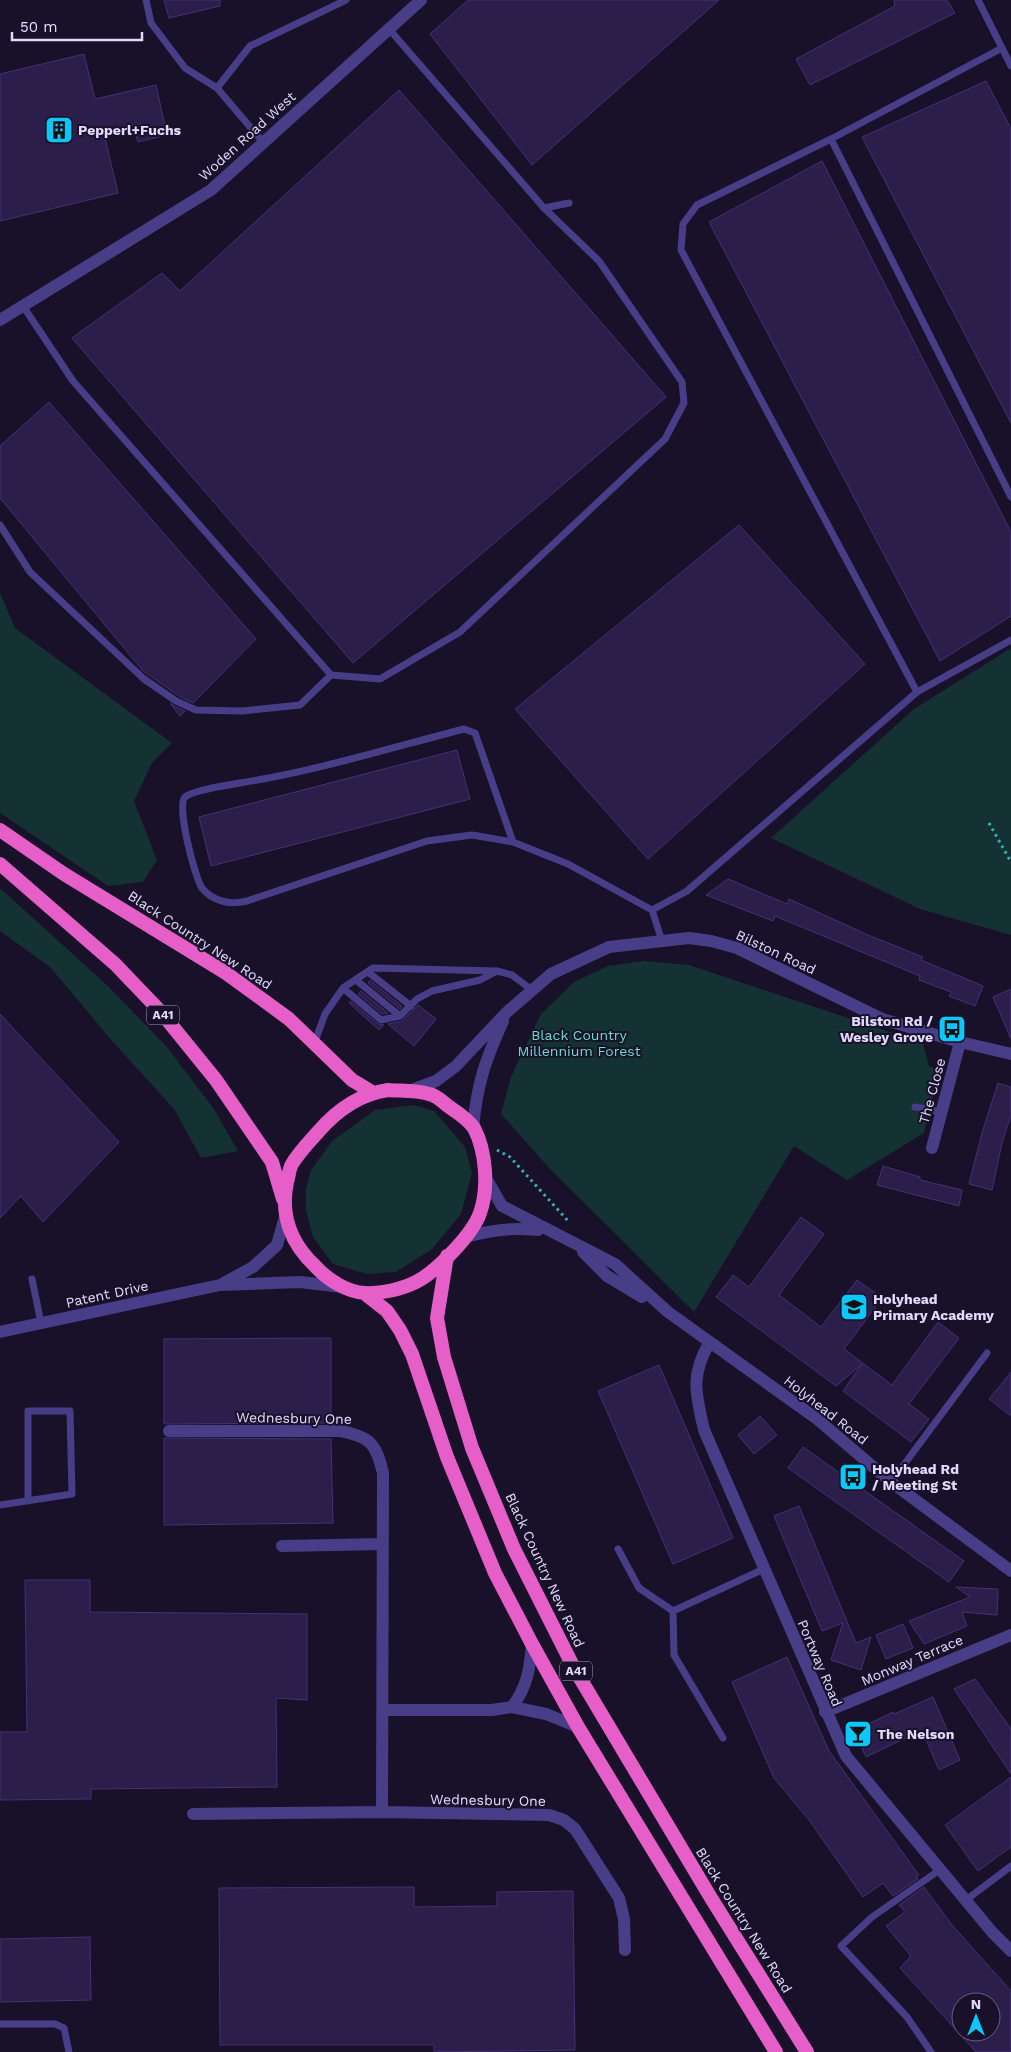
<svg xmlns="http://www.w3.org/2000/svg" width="1011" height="2052" font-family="'Work Sans',sans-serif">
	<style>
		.green { fill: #143133 }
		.building { fill: #2b1e4a; stroke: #453175; fill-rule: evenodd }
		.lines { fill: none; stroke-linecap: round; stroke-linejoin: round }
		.path { stroke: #34b3b9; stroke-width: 3; stroke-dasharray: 2.5 4; stroke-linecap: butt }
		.service { stroke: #483e87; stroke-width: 7 }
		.minor { stroke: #483e87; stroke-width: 12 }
		.tertiary { stroke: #483e87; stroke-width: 12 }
		.trunk { stroke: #e65fc8; stroke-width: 14 }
		.labels { text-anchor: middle; stroke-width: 4; stroke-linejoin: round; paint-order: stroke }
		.shield { fill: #181129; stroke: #a59ebe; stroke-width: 1 }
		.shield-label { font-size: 12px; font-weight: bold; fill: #e2dbfe }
		.poi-label { font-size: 14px; font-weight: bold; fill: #e2dbfe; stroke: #181129; text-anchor: start }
		.street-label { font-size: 14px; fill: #e2dbfe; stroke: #181129 }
		.park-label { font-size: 14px; fill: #67ddcc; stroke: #181129 }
	</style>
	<rect width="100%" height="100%" fill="#181129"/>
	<path class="green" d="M0,593L15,628L172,743L152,763L134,801L157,860L143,882L108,886L0,813Z
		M1011,648V935L920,909L771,838L914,709Z
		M0,888L109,987L167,1047L214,1109L238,1151L201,1158L174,1109L112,1041L50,967L0,931Z
		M644,961L689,965L923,1043L929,1066L939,1070L924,1133L847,1180L794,1146L694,1312L551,1170L501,1114L511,1077L541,1014L574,982L608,966Z
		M413,1105L434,1111L465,1147L472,1173L461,1214L432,1249L396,1272L367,1274L333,1264L313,1237L306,1210V1189L311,1170L332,1141L375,1110Z"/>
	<path class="building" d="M164,0H220V6L169,18Z
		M468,0H719L532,165L430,34Z
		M894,0H947L955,13L810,85L796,59L895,6Z
		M84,54L95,99L156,85L167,135L138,142L133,125L104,134L118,193L0,221V74Z
		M986,81L1011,129V423L862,137Z
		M399,90L666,397L353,663L72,338L162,273L180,291Z
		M822,161L1011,532V616L940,661L709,222Z
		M49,402L256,639L193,703L179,696L143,671L0,498V446Z
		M739,525L865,664L648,859L515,709Z
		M170,703L174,706L185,711L180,716Z
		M457,750L470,799L211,866L199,817Z
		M728,879L787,904L789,899L868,935L923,957L921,960L983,986L975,1006L949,996L951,992L919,980L920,976L775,916L773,921L706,895Z
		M370,980L402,1006L400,1009L368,983Z
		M1011,989V1039L993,997Z
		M361,991L388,1013L382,1014L358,994Z
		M351,1001L378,1024L384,1025L379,1030L349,1003Z
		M418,1005L436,1019L414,1046L388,1024L402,1021Z
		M0,1014L119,1142L43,1222L21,1196L0,1218Z
		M998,1083L1011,1087V1115L1002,1143L992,1190L969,1184L982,1133Z
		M883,1166L920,1177V1180L962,1190L959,1206L877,1185Z
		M801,1217L824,1234L779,1295L821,1327L857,1280L882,1298L844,1349L892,1385L938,1322L959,1338L909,1404L929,1419L911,1442L843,1391L862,1364L836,1386L716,1297L733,1275L749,1287Z
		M331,1338V1423L164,1424V1339Z
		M659,1365L733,1538L673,1564L598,1391Z
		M1011,1372V1416L989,1399Z
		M760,1416L777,1435L754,1454L738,1435Z
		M164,1438L331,1439L333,1523L164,1525Z
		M803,1447L964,1561L949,1582L788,1468Z
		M799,1506L856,1643L871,1637L861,1670L831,1660L843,1623L822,1631L774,1516Z
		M25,1580H90V1612L307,1614V1700L276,1698L277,1787L91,1789V1799L0,1800V1732H27Z
		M956,1587L998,1589L997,1615L962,1612L967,1626L924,1644L909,1621L970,1597Z
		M903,1624L913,1648L886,1659L876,1635Z
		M787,1657L829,1751L919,1875L916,1877L918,1879L893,1896L883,1883L863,1897L809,1820L774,1778L732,1682Z
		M975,1679L1011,1729V1774L954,1689Z
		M933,1697L960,1760L939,1770L922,1730L866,1757L854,1731L893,1712L894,1714Z
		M1011,1777V1847L978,1871L945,1825Z
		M414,1887V1907L497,1906V1892L573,1891L575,2050L434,2052V2045H220L219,1888Z
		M924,1887L952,1925L1011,1991V2052H976L900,1968L911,1956L886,1926L905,1912L899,1905ZM961,2002H991V2032H961Z
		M90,1937L91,2000L0,2002V1939Z"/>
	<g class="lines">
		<path class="path" d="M989,823L1011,862
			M497,1150L510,1157L570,1223"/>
		<path class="service" d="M146,0L151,23L185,68L217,88L263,142
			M978,0L1011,66
			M389,29L544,208L569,203
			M217,88L250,46L346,0
			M831,139L1011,497
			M0,525L30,572L144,679L176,701L196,710L242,711L300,705L331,675L73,381L23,306
			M331,675L380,679L460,632L665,439L684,403L682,382L599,261L544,208
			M917,692L1011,640
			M513,842L472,835L427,841L247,901C231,905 213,902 202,888C195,878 176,806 185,797C193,790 228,785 240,783C316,771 390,748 464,729L475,733L513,842L568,864L652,910
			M662,941L652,910L687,891L917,692L681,250L683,224L697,205L831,139L1002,48
			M368,972L411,1006
			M356,980L400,1016
			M343,988L381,1020L400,1016L417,999L432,991L480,980L497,971
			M314,1044L325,1014L343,988L373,968L497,971L512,975L532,990
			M915,1107L941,1112
			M32,1279L41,1323
			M891,1482L987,1353
			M0,1505L72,1494L70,1411H28V1501
			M618,1549L639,1588L673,1611L764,1569
			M673,1611L674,1655L723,1738
			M966,1900L1011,1866
			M0,2024H55L64,2028L69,2052
			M931,2052L907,2017L841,1946L872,1917L941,1869"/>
		<path class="minor" d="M0,320L211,190L421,0
			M409,1091L436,1081L456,1066L507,1012L551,974L609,947L689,938L711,941L737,948L882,1019L960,1042L1011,1054
			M473,1128C477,1084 485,1061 503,1021
			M932,1148L960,1042
			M222,1284L253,1267L277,1245L285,1217
			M0,1332L220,1285L300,1282L342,1287
			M709,1343C690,1377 696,1394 704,1430L846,1756L992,1932L1011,1951
			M169,1431H341C371,1437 376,1444 383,1473L382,1812
			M282,1546L382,1544
			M512,1707C527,1687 530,1669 532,1644
			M383,1710H492L512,1707L546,1714L578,1727
			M825,1712L1011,1635
			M193,1814L382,1812L549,1815L564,1820L575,1829L619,1898L624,1919L625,1950"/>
		<path class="tertiary" d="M486,1178L502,1206L615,1264L668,1312L817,1419L891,1482L1011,1571
			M466,1237C490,1230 513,1227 538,1230
			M583,1252L607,1276L642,1297"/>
		<path class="trunk" d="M0,830L64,874L226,973L289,1019L352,1080L372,1092
			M0,864L115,964L160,1011L216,1080L272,1162L283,1199
			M388,1090C401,1091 416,1090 429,1094C436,1095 443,1102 448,1106C457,1112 468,1119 474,1128C486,1151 489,1188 480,1213C473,1234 436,1272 416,1282C402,1289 381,1294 365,1293C347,1292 328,1280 316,1267C291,1244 280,1215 287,1182C289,1176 289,1169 292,1164C299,1152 309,1142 318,1132C337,1110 359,1094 388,1090Z
			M447,1256L437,1318L444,1357L472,1448L514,1549L574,1668L711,1898L807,2052
			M364,1293L387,1311L400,1330L412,1354L447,1457L495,1573L532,1644L578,1727L776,2052"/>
	</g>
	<defs>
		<symbol id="building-square" viewBox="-11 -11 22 22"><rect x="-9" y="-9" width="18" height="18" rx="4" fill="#0cc8f8" stroke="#181129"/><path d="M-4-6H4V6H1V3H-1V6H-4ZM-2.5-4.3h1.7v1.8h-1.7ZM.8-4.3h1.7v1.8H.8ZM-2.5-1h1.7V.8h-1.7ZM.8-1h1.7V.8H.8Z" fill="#111"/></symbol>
		<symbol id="bus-square" viewBox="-11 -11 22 22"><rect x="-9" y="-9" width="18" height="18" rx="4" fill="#0cc8f8" stroke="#181129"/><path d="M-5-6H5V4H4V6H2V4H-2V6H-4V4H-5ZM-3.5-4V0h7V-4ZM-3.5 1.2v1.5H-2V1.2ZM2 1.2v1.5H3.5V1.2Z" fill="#111"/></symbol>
		<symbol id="school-square" viewBox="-11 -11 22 22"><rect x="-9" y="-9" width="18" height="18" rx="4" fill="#0cc8f8" stroke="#181129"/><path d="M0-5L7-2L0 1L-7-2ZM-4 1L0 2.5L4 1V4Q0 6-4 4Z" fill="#111"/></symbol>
		<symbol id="bar-square" viewBox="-11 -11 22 22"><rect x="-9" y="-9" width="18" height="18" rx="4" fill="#0cc8f8" stroke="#181129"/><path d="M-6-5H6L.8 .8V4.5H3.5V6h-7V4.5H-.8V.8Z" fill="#111"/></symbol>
	</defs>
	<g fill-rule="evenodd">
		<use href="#building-square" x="43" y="114" width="32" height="32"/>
		<use href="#bus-square" x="936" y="1013" width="32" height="32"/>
		<use href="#school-square" x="838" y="1291" width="32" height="32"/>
		<use href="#bus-square" x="837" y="1461" width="32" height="32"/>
		<use href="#bar-square" x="842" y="1718" width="32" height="32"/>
	</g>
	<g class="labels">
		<g class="shield">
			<rect x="147" y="1005.5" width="32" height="19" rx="4"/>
			<rect x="560" y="1661.5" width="32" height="19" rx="4"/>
		</g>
		<g class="shield-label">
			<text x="163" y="1019">A41</text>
			<text x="576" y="1675">A41</text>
		</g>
		<g class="poi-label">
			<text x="78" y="135">Pepperl+Fuchs</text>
			<text x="933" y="1026" text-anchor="end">Bilston Rd /<tspan x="933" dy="16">Wesley Grove</tspan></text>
			<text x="873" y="1304">Holyhead<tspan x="873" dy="16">Primary Academy</tspan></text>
			<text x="872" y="1474">Holyhead Rd<tspan x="872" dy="16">/ Meeting St</tspan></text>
			<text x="877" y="1739">The Nelson</text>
		</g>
		<g class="street-label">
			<text transform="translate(247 136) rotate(-42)" y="5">Woden Road West</text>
			<text transform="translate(200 940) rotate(33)" y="5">Black Country New Road</text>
			<text transform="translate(776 952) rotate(25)" y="5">Bilston Road</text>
			<text transform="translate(932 1091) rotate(-75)" y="5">The Close</text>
			<text transform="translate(107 1294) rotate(-12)" y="5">Patent Drive</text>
			<text transform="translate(826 1410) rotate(38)" y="5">Holyhead Road</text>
			<text transform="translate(294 1418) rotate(1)" y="5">Wednesbury One</text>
			<text transform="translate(545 1570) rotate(65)" y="5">Black Country New Road</text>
			<text transform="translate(912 1660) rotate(-23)" y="5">Monway Terrace</text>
			<text transform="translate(820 1663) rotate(67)" y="5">Portway Road</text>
			<text transform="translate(488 1800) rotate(1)" y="5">Wednesbury One</text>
			<text transform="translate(744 1920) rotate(58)" y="5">Black Country New Road</text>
		</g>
		<g class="park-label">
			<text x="579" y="1040">Black Country<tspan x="579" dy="16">Millennium Forest</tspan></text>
		</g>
	</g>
	<g transform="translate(976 2017)"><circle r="24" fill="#181129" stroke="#69627e"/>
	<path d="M0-4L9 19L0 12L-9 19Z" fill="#0cc8f8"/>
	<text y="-8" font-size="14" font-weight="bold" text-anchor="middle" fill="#e2dbfe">N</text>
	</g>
	<path d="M12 32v8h130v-8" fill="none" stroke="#e2dbfe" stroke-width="2.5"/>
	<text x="20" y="32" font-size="15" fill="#e2dbfe" stroke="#181129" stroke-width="4" paint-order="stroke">50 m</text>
</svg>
